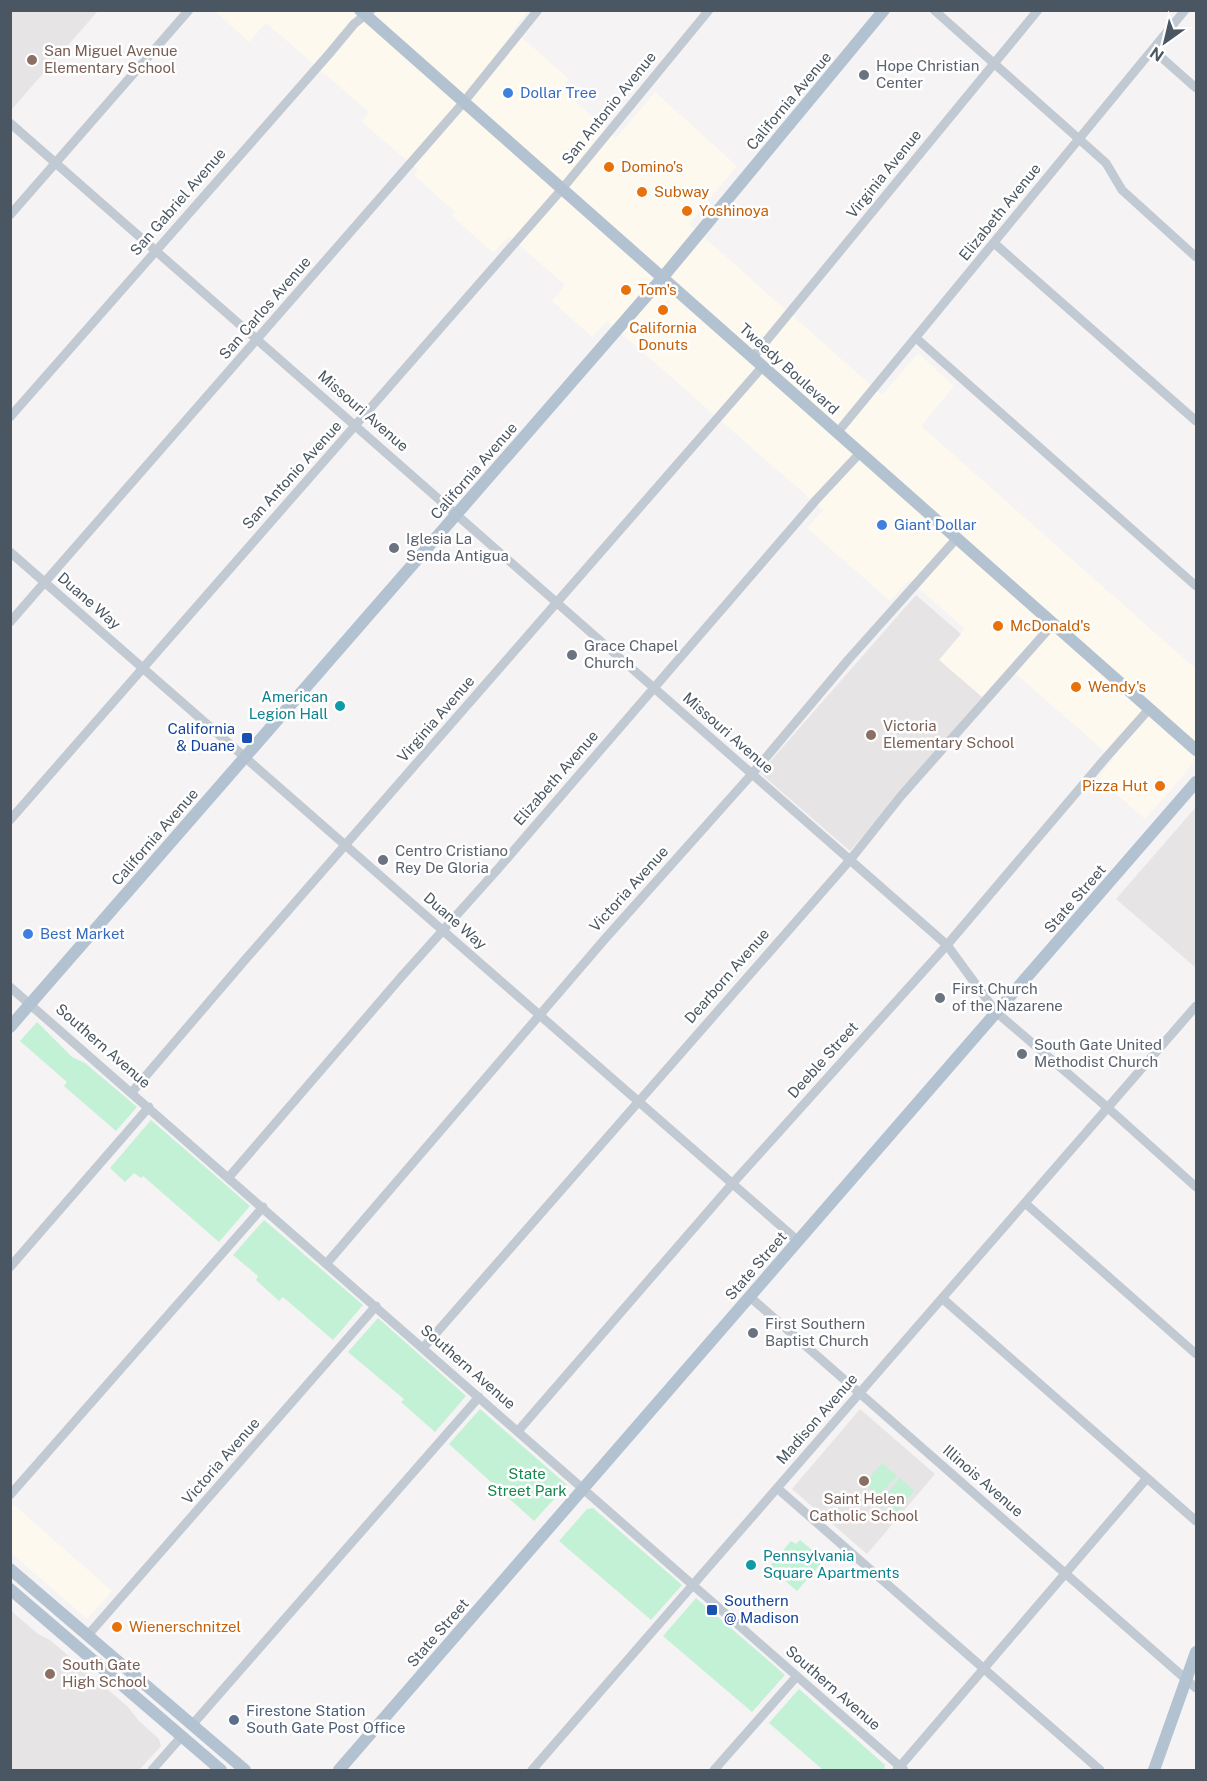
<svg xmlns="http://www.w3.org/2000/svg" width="1207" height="1781" font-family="'Public Sans',sans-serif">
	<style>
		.commercial { fill: #fdf9ef }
		.education { fill: #e6e4e5 }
		.green { fill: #c3f1d5 }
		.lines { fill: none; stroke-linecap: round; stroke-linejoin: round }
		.minor { stroke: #c1cad2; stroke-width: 9 }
		.major { stroke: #b3c2d1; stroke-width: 12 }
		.education-dot { fill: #8d6e63; stroke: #fff; stroke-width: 2 }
		.worship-dot { fill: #6b7280; stroke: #fff; stroke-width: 2 }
		.shop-dot { fill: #3f7fe0; stroke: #fff; stroke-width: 2 }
		.food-dot { fill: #e8710a; stroke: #fff; stroke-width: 2 }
		.culture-dot { fill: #0f9aa8; stroke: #fff; stroke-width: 2 }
		.transit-dot { fill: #1a4fb4; stroke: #fff; stroke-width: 2 }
		.service-dot { fill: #5c6f8a; stroke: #fff; stroke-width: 2 }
		.labels { text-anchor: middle; stroke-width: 5; stroke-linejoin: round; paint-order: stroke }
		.education-label { font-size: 15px; fill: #785e54; stroke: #fff; text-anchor: start }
		.worship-label { font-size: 15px; fill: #5b616d; stroke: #fff; text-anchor: start }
		.shop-label { font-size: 15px; fill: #366cbe; stroke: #fff; text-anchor: start }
		.street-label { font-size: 15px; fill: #4a5661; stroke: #fff }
		.food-label { font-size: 15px; fill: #c56008; stroke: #fff; text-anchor: start }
		.culture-label { font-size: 15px; fill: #0d838f; stroke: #fff; text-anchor: end }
		.transit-label { font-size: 15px; fill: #164399; stroke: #fff; text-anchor: end }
		.park-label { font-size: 15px; fill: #17864f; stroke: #fff }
		.service-label { font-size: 15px; fill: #4e5e75; stroke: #fff; text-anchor: start }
	</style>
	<rect width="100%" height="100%" fill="#f5f3f3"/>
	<path class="commercial" d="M215,11H528L513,30L569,79L561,88L616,138L655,92L737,166L689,224L882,395L918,353L954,386L921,426L1196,669V757L1183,776L1145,819L1098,778L1113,759L1008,667L982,697L938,659L965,629L910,580L890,601L807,528L823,510L607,321L592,337L552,301L565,285L509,236L493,253L452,216L455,212L414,175L418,170L362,122L369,112L266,23L249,42Z
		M14,1505L112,1591L87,1619L11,1553V1510Z"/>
	<path class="education" d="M11,10L98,11L11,110L10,11Z
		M916,595L961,634L939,660L982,697L850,851L760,773Z
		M1196,807V968L1116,899Z
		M860,1409L935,1474L867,1554L792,1489Z
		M10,1610L38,1634L50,1640L128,1707L139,1721L159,1739L161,1746L139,1770H11Z"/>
	<path class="green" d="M37,1022L72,1057L85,1063L137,1107L116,1131L64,1086L67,1082L20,1041Z
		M151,1120L250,1206L219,1242L143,1176L141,1178L134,1173L125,1182L110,1168Z
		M264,1220L363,1305L333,1340L283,1297L279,1301L256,1280L258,1276L233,1255Z
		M378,1318L466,1396L435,1432L401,1402L404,1399L348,1352Z
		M480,1409L567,1485L534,1521L449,1444Z
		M882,1463L897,1476L878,1497L864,1484Z
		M900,1478L914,1491L896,1512L882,1499Z
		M593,1508L682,1585L651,1620L559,1541L587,1509Z
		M800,1540L824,1560L797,1591L769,1567L791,1541L796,1544Z
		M696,1598L785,1675L752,1712L663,1636Z
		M799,1689L885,1765L884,1770H823L769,1723Z"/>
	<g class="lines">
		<path class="minor" d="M934,10L1106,163L1122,190L1196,257
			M1153,50L1196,88
			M10,123L947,945L996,1012L1108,1108L1196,1187
			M10,215L189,10
			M994,243L1196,421
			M916,338L1196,586
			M753,357L1038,10
			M10,417L329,54L354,24L371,10
			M837,433L1185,10
			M10,552L798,1241
			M10,622L463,103L538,10
			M10,820L562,189L709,10
			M10,987L904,1770
			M132,1092L244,961L763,366
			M229,1177L402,976L497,870L816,500L860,453
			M1025,1203L1196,1354
			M327,1263L604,940L752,774L848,660L957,538
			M10,1267L149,1107
			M750,1297L1196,1688
			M943,1299L1196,1521
			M423,1348L850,860L901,796L1053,624
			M518,1431L732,1184L947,945L1103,761L1150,708
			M777,1488L1100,1770
			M10,1495L263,1207
			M88,1635L376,1306
			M192,1725L479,1397
			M152,1770L182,1736
			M532,1770L1196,1006
			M714,1770L797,1676
			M897,1770L1147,1478"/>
		<path class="major" d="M360,10L1196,750
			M10,1027L663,277L884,10
			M10,1569L245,1770
			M10,1589L221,1770
			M339,1770L1196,782
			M1154,1770L1196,1652"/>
	</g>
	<g class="education-dot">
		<circle cx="32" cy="60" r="6"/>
		<circle cx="871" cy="735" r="6"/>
		<circle cx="864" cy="1481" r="6"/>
		<circle cx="50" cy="1674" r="6"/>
	</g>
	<g class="worship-dot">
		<circle cx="864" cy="75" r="6"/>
		<circle cx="394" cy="548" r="6"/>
		<circle cx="572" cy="655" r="6"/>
		<circle cx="383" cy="860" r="6"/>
		<circle cx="940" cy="998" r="6"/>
		<circle cx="1022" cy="1054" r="6"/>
		<circle cx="753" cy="1333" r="6"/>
	</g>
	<g class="shop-dot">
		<circle cx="508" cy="93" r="6"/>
		<circle cx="882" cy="525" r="6"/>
		<circle cx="28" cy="934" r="6"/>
	</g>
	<g class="food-dot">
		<circle cx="609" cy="167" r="6"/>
		<circle cx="642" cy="192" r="6"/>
		<circle cx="687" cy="211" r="6"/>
		<circle cx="626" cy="290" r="6"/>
		<circle cx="663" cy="310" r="6"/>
		<circle cx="998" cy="626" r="6"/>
		<circle cx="1076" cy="687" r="6"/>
		<circle cx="1160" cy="786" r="6"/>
		<circle cx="117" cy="1627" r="6"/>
	</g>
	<g class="culture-dot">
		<circle cx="340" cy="706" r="6"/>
		<circle cx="751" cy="1565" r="6"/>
	</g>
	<g class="transit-dot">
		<rect x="241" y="732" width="12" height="12" rx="3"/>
		<rect x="706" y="1604" width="12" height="12" rx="3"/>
	</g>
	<circle class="service-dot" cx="234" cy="1720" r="6"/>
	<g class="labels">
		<g class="education-label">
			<text x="44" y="56">San Miguel Avenue<tspan x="44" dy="17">Elementary School</tspan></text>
			<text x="883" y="731">Victoria<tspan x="883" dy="17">Elementary School</tspan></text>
			<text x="864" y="1504" text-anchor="middle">Saint Helen<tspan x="864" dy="17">Catholic School</tspan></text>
			<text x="62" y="1670">South Gate<tspan x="62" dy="17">High School</tspan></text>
		</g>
		<g class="worship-label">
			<text x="876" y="71">Hope Christian<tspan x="876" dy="17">Center</tspan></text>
			<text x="406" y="544">Iglesia La<tspan x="406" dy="17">Senda Antigua</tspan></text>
			<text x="584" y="651">Grace Chapel<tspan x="584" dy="17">Church</tspan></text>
			<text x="395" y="856">Centro Cristiano<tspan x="395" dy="17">Rey De Gloria</tspan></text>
			<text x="952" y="994">First Church<tspan x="952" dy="17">of the Nazarene</tspan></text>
			<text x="1034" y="1050">South Gate United<tspan x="1034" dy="17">Methodist Church</tspan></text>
			<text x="765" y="1329">First Southern<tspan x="765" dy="17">Baptist Church</tspan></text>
		</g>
		<g class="shop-label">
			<text x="520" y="98">Dollar Tree</text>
			<text x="894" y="530">Giant Dollar</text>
			<text x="40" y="939">Best Market</text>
		</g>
		<g class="street-label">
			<text transform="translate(789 101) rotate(-50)" y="5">California Avenue</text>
			<text transform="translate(609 108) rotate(-51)" y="5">San Antonio Avenue</text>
			<text transform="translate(884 174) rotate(-51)" y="5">Virginia Avenue</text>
			<text transform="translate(178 202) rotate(-49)" y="5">San Gabriel Avenue</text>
			<text transform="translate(1000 212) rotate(-51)" y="5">Elizabeth Avenue</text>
			<text transform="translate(265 308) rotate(-49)" y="5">San Carlos Avenue</text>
			<text transform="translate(789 369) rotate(42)" y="5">Tweedy Boulevard</text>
			<text transform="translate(363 411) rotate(41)" y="5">Missouri Avenue</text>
			<text transform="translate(474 471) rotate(-49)" y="5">California Avenue</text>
			<text transform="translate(292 475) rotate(-48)" y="5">San Antonio Avenue</text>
			<text transform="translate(89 601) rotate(41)" y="5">Duane Way</text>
			<text transform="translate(436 719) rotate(-49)" y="5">Virginia Avenue</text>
			<text transform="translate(728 733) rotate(41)" y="5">Missouri Avenue</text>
			<text transform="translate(556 778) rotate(-49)" y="5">Elizabeth Avenue</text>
			<text transform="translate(155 837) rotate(-49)" y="5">California Avenue</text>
			<text transform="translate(629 889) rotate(-48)" y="5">Victoria Avenue</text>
			<text transform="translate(1075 899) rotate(-49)" y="5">State Street</text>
			<text transform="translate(455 921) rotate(41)" y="5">Duane Way</text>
			<text transform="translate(727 976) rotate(-49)" y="5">Dearborn Avenue</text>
			<text transform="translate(103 1046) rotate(41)" y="5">Southern Avenue</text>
			<text transform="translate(823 1060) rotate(-48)" y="5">Deeble Street</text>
			<text transform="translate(756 1266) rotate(-49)" y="5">State Street</text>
			<text transform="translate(468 1367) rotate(41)" y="5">Southern Avenue</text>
			<text transform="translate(817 1419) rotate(-49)" y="5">Madison Avenue</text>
			<text transform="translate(221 1461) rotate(-49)" y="5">Victoria Avenue</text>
			<text transform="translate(983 1481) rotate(41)" y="5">Illinois Avenue</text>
			<text transform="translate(438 1633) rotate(-49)" y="5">State Street</text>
			<text transform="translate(833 1688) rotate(41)" y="5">Southern Avenue</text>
		</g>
		<g class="food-label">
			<text x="621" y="172">Domino's</text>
			<text x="654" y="197">Subway</text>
			<text x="699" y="216">Yoshinoya</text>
			<text x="638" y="295">Tom's</text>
			<text x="663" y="333" text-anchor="middle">California<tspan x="663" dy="17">Donuts</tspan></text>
			<text x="1010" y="631">McDonald's</text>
			<text x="1088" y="692">Wendy's</text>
			<text x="1148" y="791" text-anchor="end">Pizza Hut</text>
			<text x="129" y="1632">Wienerschnitzel</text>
		</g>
		<g class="culture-label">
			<text x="328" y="702">American<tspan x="328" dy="17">Legion Hall</tspan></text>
			<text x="763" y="1561" text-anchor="start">Pennsylvania<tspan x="763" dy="17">Square Apartments</tspan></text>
		</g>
		<g class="transit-label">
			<text x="235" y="734">California<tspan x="235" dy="17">&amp; Duane</tspan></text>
			<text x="724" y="1606" text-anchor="start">Southern<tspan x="724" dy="17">@ Madison</tspan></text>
		</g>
		<g class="park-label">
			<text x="527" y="1479">State<tspan x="527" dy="17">Street Park</tspan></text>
		</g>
		<g class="service-label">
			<text x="246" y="1716">Firestone Station<tspan x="246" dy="17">South Gate Post Office</tspan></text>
		</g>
	</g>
	<rect width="1207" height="1781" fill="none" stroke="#4a5661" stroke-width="24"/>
	<g transform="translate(1165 42) rotate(214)" stroke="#ffffff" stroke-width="4.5" paint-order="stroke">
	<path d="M0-4.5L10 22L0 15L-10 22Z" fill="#4a5661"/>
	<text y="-9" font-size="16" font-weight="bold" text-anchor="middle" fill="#4a5661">N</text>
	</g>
</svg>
